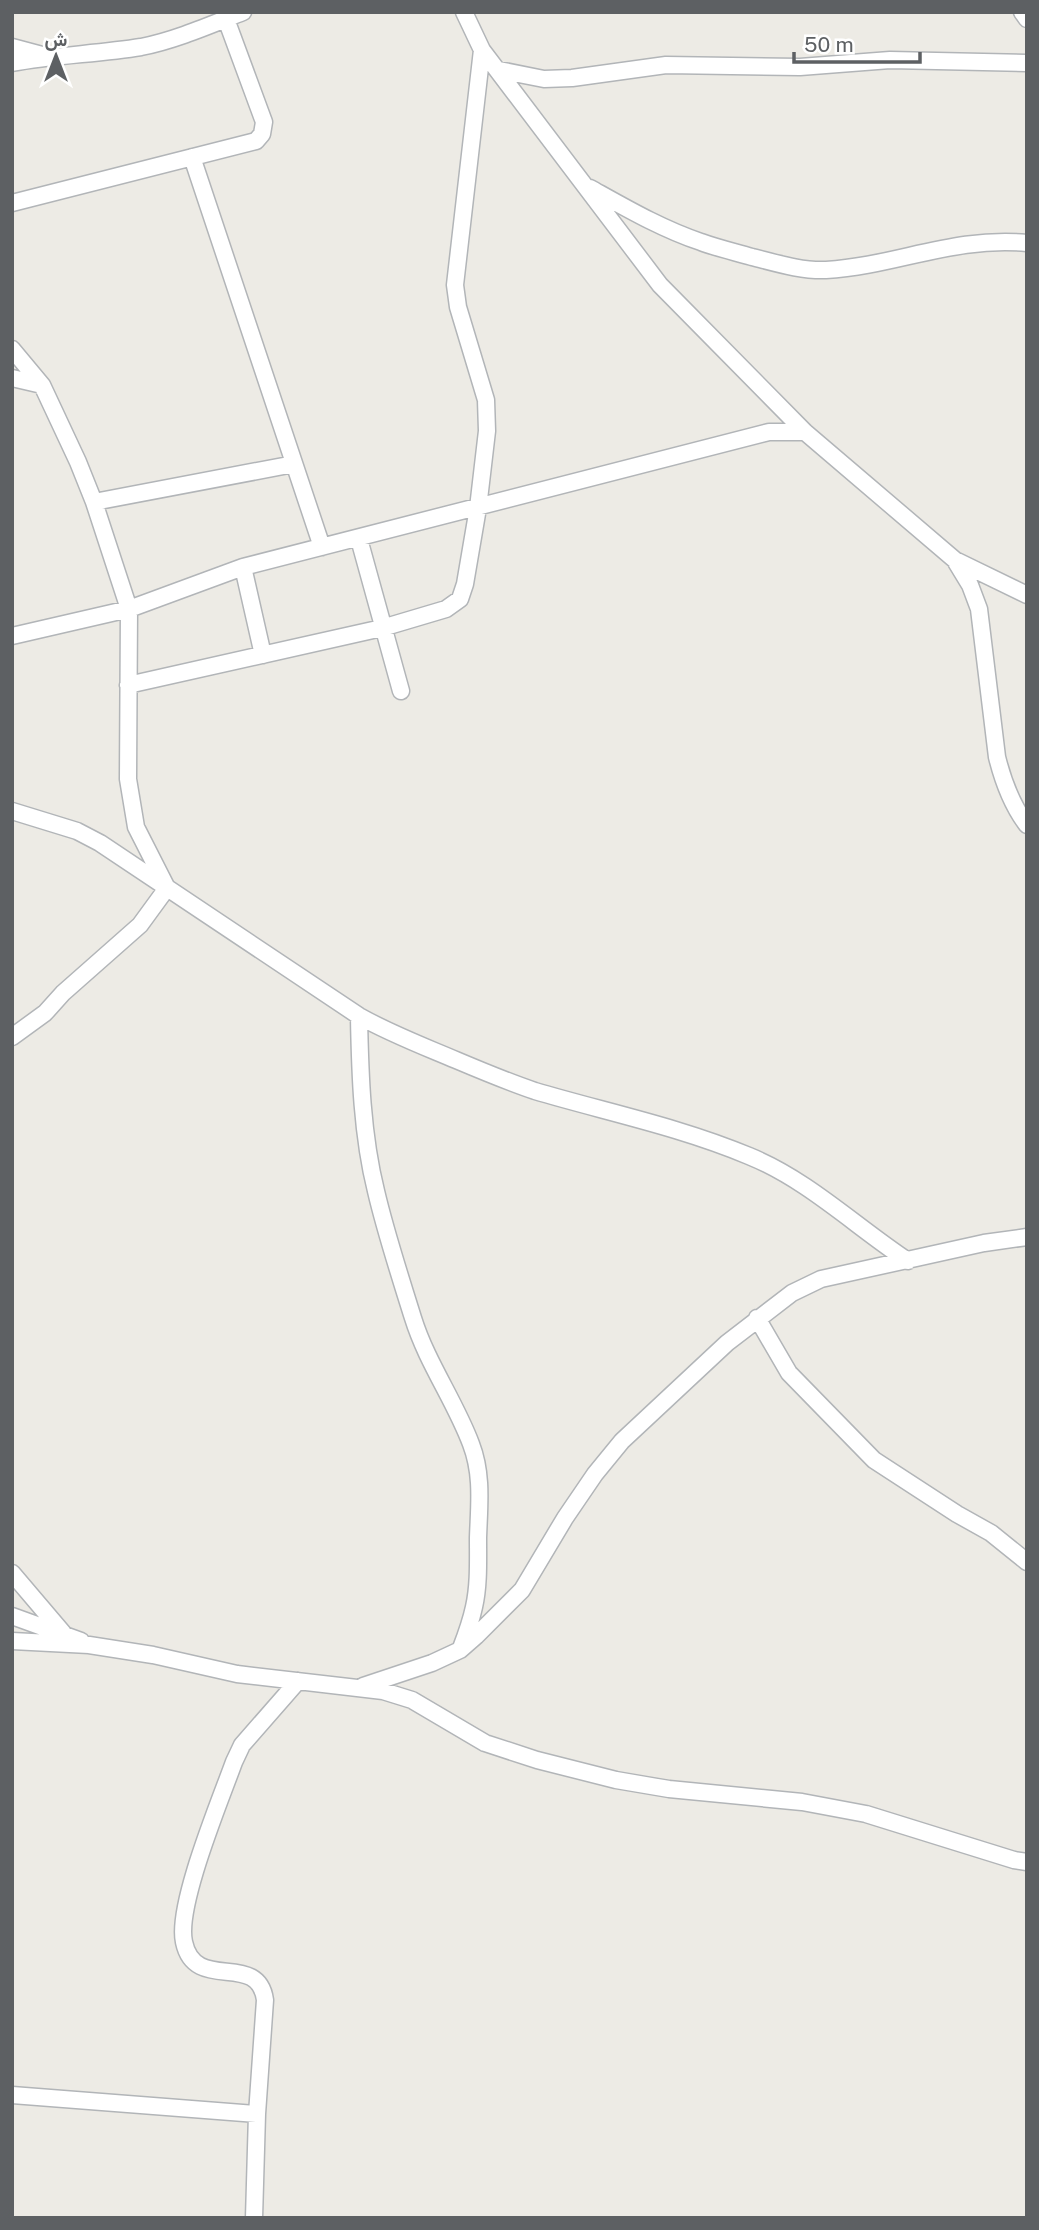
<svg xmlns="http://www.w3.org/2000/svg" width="1039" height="2230" font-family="'Public Sans',Vazirmatn,sans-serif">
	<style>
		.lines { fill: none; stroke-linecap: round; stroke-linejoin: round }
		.street-casing { stroke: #b2b5b8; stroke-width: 19 }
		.street { stroke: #fff; stroke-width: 16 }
	</style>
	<rect width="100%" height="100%" fill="#edebe5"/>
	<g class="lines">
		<defs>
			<path id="street" d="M464,12L482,50L660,285L805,432L955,560L1027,595
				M1022,12L1027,19
				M12,47L42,55
				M12,63C55,55 98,54 141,47C176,40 210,25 243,12
				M499,70L544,79L572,78L666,65L800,67L890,60L1027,63
				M192,157L322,547
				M590,188C626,208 662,229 701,242C717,248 735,252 752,257C776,263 801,271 826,270C896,266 954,236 1027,243
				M12,203L256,141L262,134L264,122L226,19
				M12,349L42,385L78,462L94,502L129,609L128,779L136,827L167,888L140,925L63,993L45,1013L12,1037
				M12,378L42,385
				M94,502L294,464
				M359,539L401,691
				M956,562L970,585L979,609L997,757C1003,781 1011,804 1027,825
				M243,567L263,655
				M12,636L129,609L243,567L769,432H805
				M128,685L382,628L446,609L460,599L465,584L478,508L487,431L486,400L458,307L455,285L482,50
				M12,811L77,831L100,843L359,1016C391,1034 423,1046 456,1060C482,1071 508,1082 535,1091C606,1112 680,1127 749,1156C808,1180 855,1226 908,1261
				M359,1016C360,1074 362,1135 376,1191C386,1234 400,1276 413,1318C427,1363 455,1401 471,1444C483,1475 479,1506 478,1538C478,1561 479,1585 474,1607C471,1621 466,1635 461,1648
				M757,1318L789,1373L874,1460L957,1514L991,1533L1027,1562
				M12,1573L63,1633
				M12,1616L81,1641
				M12,1641L89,1645L153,1655L237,1674L383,1691L412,1700L485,1743L537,1760L616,1780L669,1789L802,1802L866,1814L1014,1860L1027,1862
				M363,1686L432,1663L460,1650L476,1636L522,1590L565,1518L595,1474L622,1441L727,1343L792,1293L821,1279L984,1243L1027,1237
				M12,2095L257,2114
				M254,2218L257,2114L265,2000C258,1950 195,1994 184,1942C176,1906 220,1801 234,1762L242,1745L298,1681"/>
		</defs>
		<use href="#street" class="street-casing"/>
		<use href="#street" class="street"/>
	</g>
	<rect width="1039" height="2230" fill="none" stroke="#5d6063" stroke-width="28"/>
	<g transform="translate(56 56)" stroke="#ffffff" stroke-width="5" paint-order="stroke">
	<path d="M0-5L12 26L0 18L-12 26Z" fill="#5d6063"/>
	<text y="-10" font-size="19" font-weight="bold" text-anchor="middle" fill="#5d6063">ش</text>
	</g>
	<path d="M794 52v10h126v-10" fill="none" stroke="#5d6063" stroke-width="3.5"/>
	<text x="804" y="52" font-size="21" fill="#5d6063" stroke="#ffffff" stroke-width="5" paint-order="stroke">50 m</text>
</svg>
